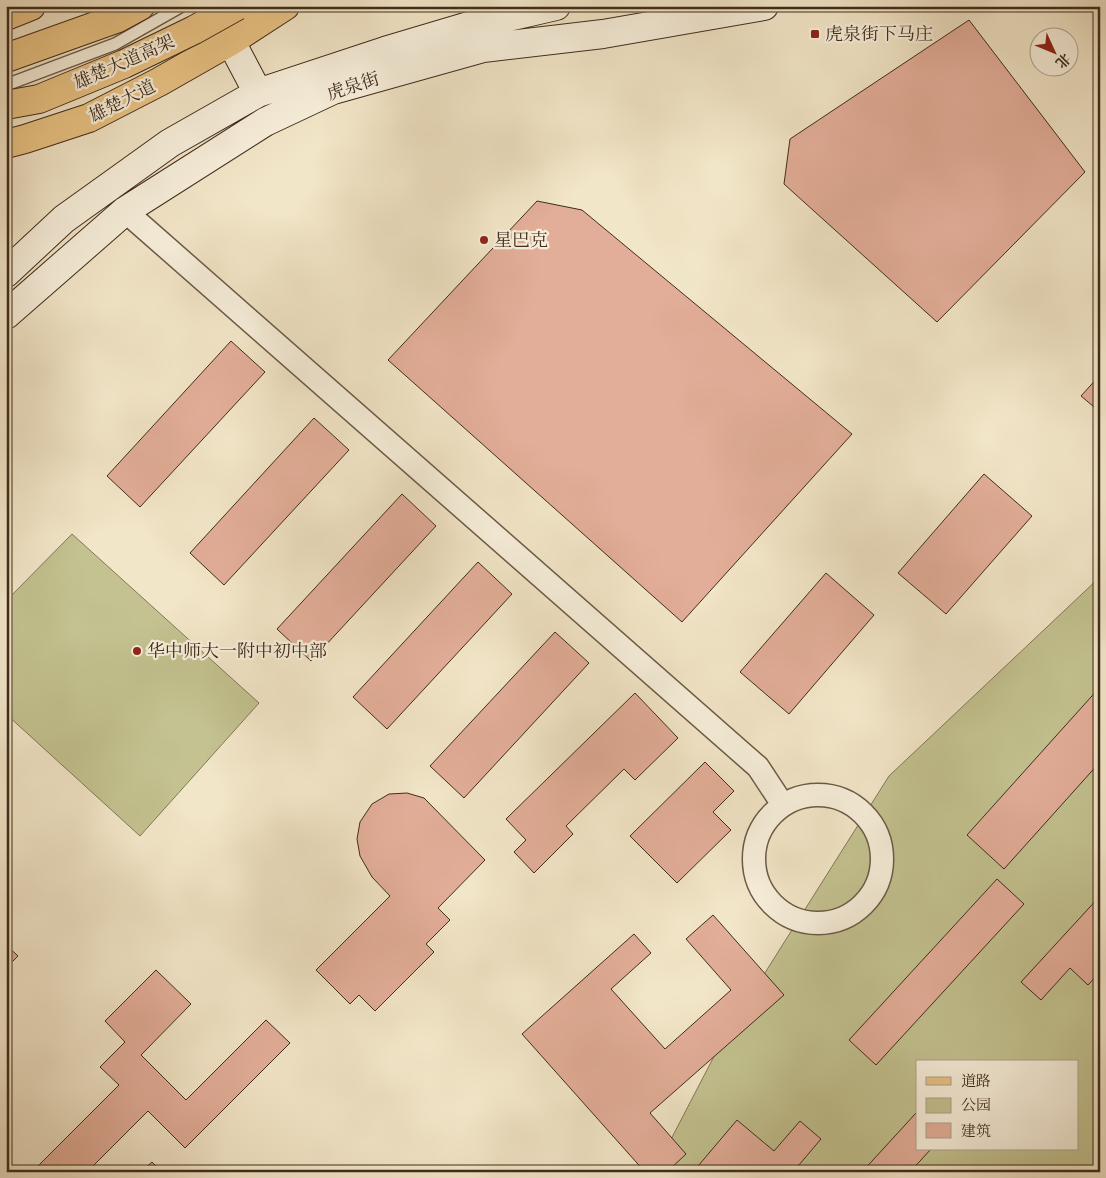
<svg xmlns="http://www.w3.org/2000/svg" width="1106" height="1178" font-family="'Old Standard TT','Noto Serif SC',serif">
	<style>
		.green { fill: #c3c290; stroke: #827756; fill-rule: evenodd }
		.building { fill: #e3ae99; stroke: #402c1b }
		.lines { fill: none; stroke-linecap: round; stroke-linejoin: round }
		.service-casing { stroke: #6c5a46; stroke-width: 14 }
		.minor-casing { stroke: #6c5a46; stroke-width: 25 }
		.secondary-casing { stroke: #402c1b; stroke-width: 30 }
		.primary-casing { stroke: #402c1b; stroke-width: 30 }
		.trunk-casing { stroke: #402c1b; stroke-width: 30 }
		.service { stroke: #f7efdb; stroke-width: 11 }
		.minor { stroke: #f7efdb; stroke-width: 22 }
		.secondary { stroke: #f7efdb; stroke-width: 28 }
		.primary { stroke: #e9c384; stroke-width: 28 }
		.trunk { stroke: #e9c384; stroke-width: 28 }
		.trunk-bridge-casing { stroke: #402c1b; stroke-width: 30; stroke-linecap: butt }
		.trunk-bridge { stroke: #e9c384; stroke-width: 28 }
		.poi-dot { fill: #8f2418; stroke: #f7efdb; stroke-width: 2 }
		.labels { text-anchor: middle; stroke-width: 4.5; stroke-linejoin: round; paint-order: stroke }
		.poi-label { font-size: 18px; fill: #402c1b; stroke: #f7efdb; text-anchor: start }
		.street-label { font-size: 18px; fill: #402c1b; stroke: #f7efdb }
	</style>
	<rect width="100%" height="100%" fill="#f2e6c8"/>
	<filter id="stains"><feTurbulence type="fractalNoise" baseFrequency=".004" numOctaves="4"/><feColorMatrix values="0 0 0 0 .2 0 0 0 0 .09 0 0 0 0 .02 0 0 0 .5 -.17"/></filter>
	<radialGradient id="worn" r=".72"><stop offset=".6" stop-color="#630" stop-opacity="0"/><stop offset="1" stop-color="#630" stop-opacity=".3"/></radialGradient>
	<path class="green" d="M72,534L259,703L140,836L6,714V601Z
		M1100,577V1172H654L722,1041L889,776ZM917,1062H1077V1149H917Z"/>
	<path class="building" d="M969,20L1085,172L937,322L784,184L790,139Z
		M537,201L582,210L852,434L682,622L388,360Z
		M231,341L265,372L140,507L107,476Z
		M1100,375V412L1081,396Z
		M314,418L349,450L224,585L190,553Z
		M984,474L1032,516L946,614L898,573Z
		M402,494L436,526L311,661L277,629Z
		M478,562L512,594L387,729L353,697Z
		M826,573L874,615L789,714L740,672Z
		M555,632L589,663L464,798L430,766Z
		M1100,687V762L1004,869L967,835Z
		M635,693L678,738L635,780L624,769L566,826L573,834L534,873L514,852L526,840L506,819Z
		M705,762L734,791L713,812L731,830L677,883L630,836Z
		M407,793L424,798L485,860L438,908L450,920L426,944L434,952L375,1011L359,995L350,1004L316,970L390,896L372,877L360,856L357,839L360,822L372,804L389,794Z
		M997,879L1024,904L876,1065L849,1040Z
		M1100,896V972L1088,985L1070,968L1041,1000L1021,982Z
		M713,915L784,995L650,1113L686,1154L667,1172H645L522,1034L634,934L651,953L611,989L665,1049L731,990L686,939Z
		M6,945L18,956L6,968Z
		M156,970L191,1004L141,1055L186,1100L266,1020L290,1043L185,1148L148,1111L87,1172H32L119,1085L100,1067L125,1042L105,1021Z
		M916,1113L917,1115V1149H931L910,1172H862Z
		M737,1120L774,1151L800,1121L821,1139L793,1172H693Z
		M152,1162L162,1172H141Z"/>
	<g class="lines">
		<defs>
			<path id="service" d="M6,85L115,44L182,6"/>
			<path id="minor" d="M125,211L758,767L783,805
				M754 859a64 64 0 1 1 128 0a64 64 0 1 1-128 0Z"/>
			<path id="secondary" d="M220,21L258,93
				M6,273L64,219L170,143L258,93L385,51L469,26L556,6
				M6,315L125,211L265,122L333,90L483,48L603,34L764,6"/>
			<path id="primary" d="M6,16L31,6
				M6,144L25,139L89,118L159,82L231,41L285,6"/>
			<path id="trunk" d="M6,58L118,18L140,6"/>
		</defs>
		<use href="#service" class="service-casing"/>
		<use href="#minor" class="minor-casing"/>
		<use href="#secondary" class="secondary-casing"/>
		<use href="#primary" class="primary-casing"/>
		<use href="#trunk" class="trunk-casing"/>
		<use href="#service" class="service"/>
		<use href="#minor" class="minor"/>
		<use href="#secondary" class="secondary"/>
		<use href="#primary" class="primary"/>
		<use href="#trunk" class="trunk"/>
		<defs>
			<path id="trunk-bridge" d="M6,105L39,99L124,64L194,30L237,6"/>
		</defs>
		<use href="#trunk-bridge" class="trunk-bridge-casing"/>
		<use href="#trunk-bridge" class="trunk-bridge"/>
	</g>
	<g class="poi-dot">
		<rect x="810" y="29" width="10" height="10" rx="2.5"/>
		<circle cx="484" cy="240" r="5"/>
		<circle cx="137" cy="651" r="5"/>
	</g>
	<g class="labels">
		<g class="poi-label">
			<text x="825" y="40">虎泉街下马庄</text>
			<text x="494" y="246">星巴克</text>
			<text x="147" y="657">华中师大一附中初中部</text>
		</g>
		<g class="street-label">
			<text transform="translate(124 62) rotate(-24)" y="6">雄楚大道高架</text>
			<text transform="translate(353 86) rotate(-18)" y="6">虎泉街</text>
			<text transform="translate(122 101) rotate(-27)" y="6">雄楚大道</text>
		</g>
	</g>
	<rect width="1106" height="1178" fill="none" stroke="#f2e6c8" stroke-width="25"/>
	<rect x="8" y="8" width="1091" height="1163" fill="none" stroke="#402c1b" stroke-width="2.5"/>
	<rect x="12" y="12" width="1081" height="1153" fill="none" stroke="#402c1b"/>
	<rect x="916" y="1060" width="162" height="90" fill="#f7efdb" stroke="#aea18e"/>
	<rect x="926" y="1077" width="25" height="8" fill="#e9c384" stroke="#aea18e"/>
	<text x="961" y="1086" font-size="15" fill="#402c1b">道路</text>
	<rect x="926" y="1098" width="25" height="15" fill="#c3c290" stroke="#aea18e"/>
	<text x="961" y="1110" font-size="15" fill="#402c1b">公园</text>
	<rect x="926" y="1123" width="25" height="15" fill="#e3ae99" stroke="#aea18e"/>
	<text x="961" y="1136" font-size="15" fill="#402c1b">建筑</text>
	<g transform="translate(1054 52) rotate(134)"><circle r="24" fill="#f7efdb" stroke="#aea18e"/>
	<path d="M0-4L9 19L0 12L-9 19Z" fill="#8f2418"/>
	<text y="-8" font-size="14" font-weight="bold" text-anchor="middle" fill="#402c1b">北</text>
	</g>
	<rect width="100%" height="100%" filter="url(#stains)"/>
	<rect width="100%" height="100%" fill="url(#worn)"/>
</svg>
